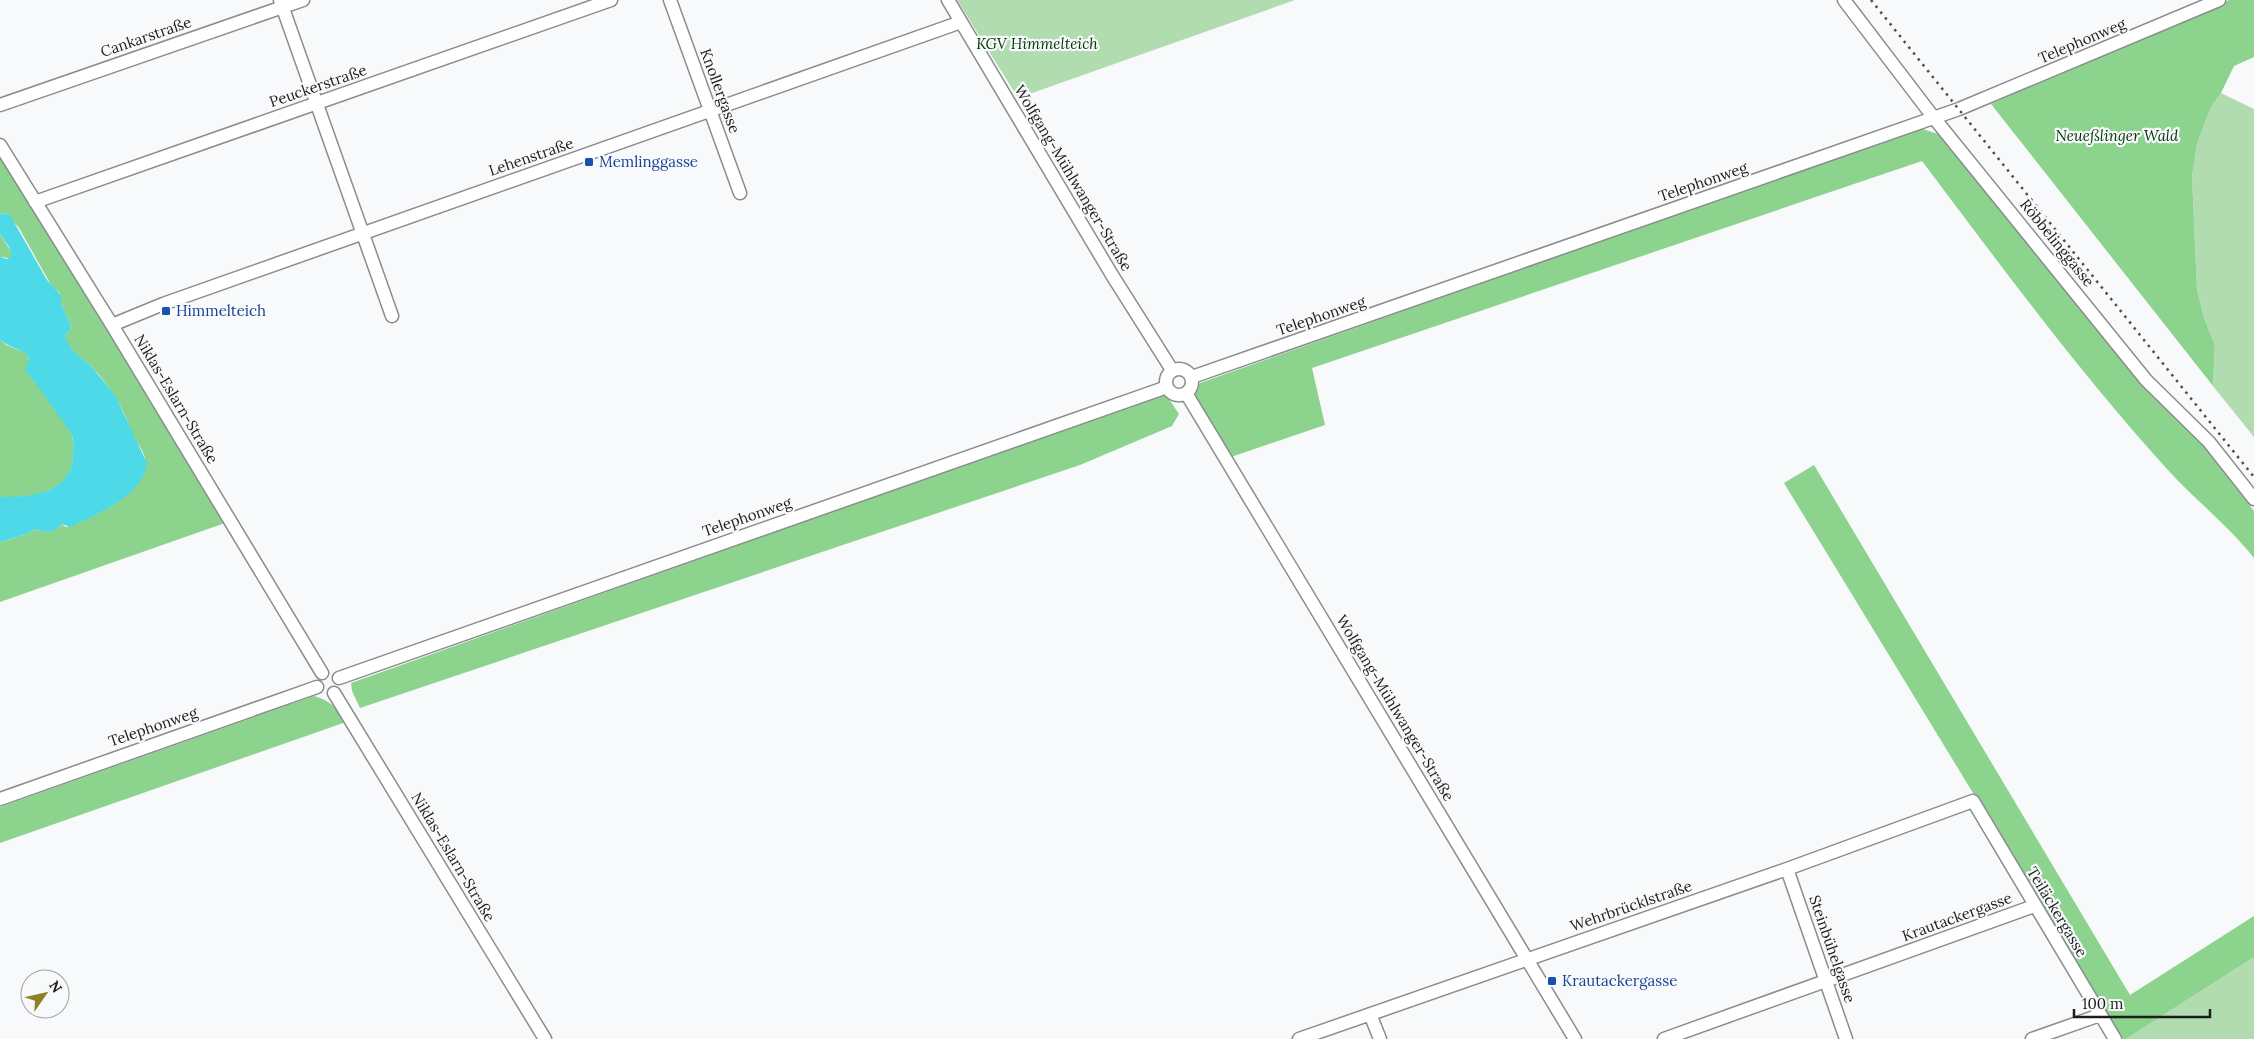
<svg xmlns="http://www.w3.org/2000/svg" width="2254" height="1039" font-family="Lora,serif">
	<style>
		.green { fill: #b0dcb0 }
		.forest { fill: #8cd38e }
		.water { fill: #4dd9e7 }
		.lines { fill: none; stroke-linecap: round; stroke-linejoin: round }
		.minor-casing { stroke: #8b8c8d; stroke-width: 15 }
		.minor { stroke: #fff; stroke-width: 12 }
		.rail { stroke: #4f4f50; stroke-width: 2.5; stroke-dasharray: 2.5 5; stroke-linecap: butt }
		.transit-dot { fill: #1a4fb4; stroke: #f8f9fa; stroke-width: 2 }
		.labels { text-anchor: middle; stroke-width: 4.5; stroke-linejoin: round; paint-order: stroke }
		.street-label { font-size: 15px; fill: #1d1d1e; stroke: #f8f9fa }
		.park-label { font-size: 15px; font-style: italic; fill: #003407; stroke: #f8f9fa }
		.transit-label { font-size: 15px; fill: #164399; stroke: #f8f9fa; text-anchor: start }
	</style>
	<rect width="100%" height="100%" fill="#f8f9fa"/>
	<path class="green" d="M957,0H1295L1018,98Z
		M2221,93L2254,109V437L2213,386L2215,345L2204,318L2197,289L2192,176L2197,144L2211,107Z
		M2254,957V1039H2126Z"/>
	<path class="forest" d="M2229,0H2254V57L2234,66L2221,93L2211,107L2197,144L2192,176L2197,289L2204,318L2215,345L2213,386L1991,104Z
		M1920,128L1941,135L2141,382L2203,446L2254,511V558C2228,525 2195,500 2167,469C2079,372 2001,266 1922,161L1312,368L1325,425L1231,457L1197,403C1195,394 1194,390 1200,383Z
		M0,150L225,523L0,602V542L24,535L35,529C46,533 52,533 62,524L66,527C90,520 157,488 144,455C141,446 133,438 130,428C122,405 109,385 92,367C82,357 66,352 65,336L70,330L71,326L61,304L60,293L51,285L19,228L6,213L0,215Z
		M0,234L12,253V256L8,258L0,257Z
		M0,339L6,345L26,353C31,360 31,373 36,381C45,398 66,420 72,436C74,443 73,451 73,459C69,495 28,498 0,497Z
		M1161,394L1167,396L1179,414L1172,426L1080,465L360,708L352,691L351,683Z
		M1814,465L2130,995L2254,916V957L2126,1039H2123L1784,483Z
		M314,696C331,701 337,708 346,722L0,843V807Z"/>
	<path class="water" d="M4,213L10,215L47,280L61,295V304L71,326L70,330L65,336L71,349L92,367L115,395L147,463C143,496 96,515 70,527L62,524C51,534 47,533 35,529L24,535L0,542V497C29,497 69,495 73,458C73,451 74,442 72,436C68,427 62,421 57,413C46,398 37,384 25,370C26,367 29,363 29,359C28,350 7,348 0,339V257L7,259L12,255L9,247L0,234V215Z"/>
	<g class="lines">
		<defs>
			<path id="minor" d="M280,0L392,316
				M670,0L740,193
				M948,0L1112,275L1172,370
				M1844,0L1934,118L2146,380L2209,442L2254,499
				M0,105L303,0
				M0,145L112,325L322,673
				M35,202L611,0
				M112,325L163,304L961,22
				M1166 382a13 13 0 1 1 26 0a13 13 0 1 1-26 0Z
				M1192,377L1959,109L2219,0
				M1186,393L1575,1039
				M339,678L1167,387
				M334,693L545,1039
				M0,799L317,687
				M1787,869L1846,1039
				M1370,1014L1380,1039
				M1299,1039L1787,869L1973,801L2115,1039
				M1664,1039L2034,906
				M2032,1039L2100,1015"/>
		</defs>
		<use href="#minor" class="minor-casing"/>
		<use href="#minor" class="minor"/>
		<path class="rail" d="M1871,0L2254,477"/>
	</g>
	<g class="transit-dot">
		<rect x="584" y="157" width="10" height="10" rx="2.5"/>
		<rect x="161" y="306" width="10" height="10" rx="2.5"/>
		<rect x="1547" y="976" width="10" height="10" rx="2.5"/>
	</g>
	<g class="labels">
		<g class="street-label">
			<text transform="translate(146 37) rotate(-19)" y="5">Cankarstraße</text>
			<text transform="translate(2082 41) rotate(-23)" y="5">Telephonweg</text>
			<text transform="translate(318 86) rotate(-19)" y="5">Peuckerstraße</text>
			<text transform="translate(720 91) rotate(70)" y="5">Knollergasse</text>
			<text transform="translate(531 157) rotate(-19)" y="5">Lehenstraße</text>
			<text transform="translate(1073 178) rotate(59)" y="5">Wolfgang-Mühlwanger-Straße</text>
			<text transform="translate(1703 182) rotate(-19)" y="5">Telephonweg</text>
			<text transform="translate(2057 243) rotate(51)" y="5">Röbbelinggasse</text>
			<text transform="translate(1321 316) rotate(-19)" y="5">Telephonweg</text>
			<text transform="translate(176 399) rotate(59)" y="5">Niklas-Eslarn-Straße</text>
			<text transform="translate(747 517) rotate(-19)" y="5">Telephonweg</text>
			<text transform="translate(1395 708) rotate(59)" y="5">Wolfgang-Mühlwanger-Straße</text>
			<text transform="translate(153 727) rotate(-19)" y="5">Telephonweg</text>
			<text transform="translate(453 857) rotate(59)" y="5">Niklas-Eslarn-Straße</text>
			<text transform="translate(1631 906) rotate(-19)" y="5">Wehrbrücklstraße</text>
			<text transform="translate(2057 912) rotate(59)" y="5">Teiläckergasse</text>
			<text transform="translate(1957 917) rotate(-20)" y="5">Krautackergasse</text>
			<text transform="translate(1832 949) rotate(71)" y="5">Steinbühelgasse</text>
		</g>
		<g class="park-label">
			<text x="1037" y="49">KGV Himmelteich</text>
			<text x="2117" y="141">Neueßlinger Wald</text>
		</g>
		<g class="transit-label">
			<text x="599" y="167">Memlinggasse</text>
			<text x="176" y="316">Himmelteich</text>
			<text x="1562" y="986">Krautackergasse</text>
		</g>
	</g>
	<g transform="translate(45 994) rotate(56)"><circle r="24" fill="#f8f9fa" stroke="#a0a1a2"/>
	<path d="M0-4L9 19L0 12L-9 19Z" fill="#8e8027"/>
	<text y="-8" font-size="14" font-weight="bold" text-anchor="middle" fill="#1d1d1e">N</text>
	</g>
	<path d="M2074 1009v8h136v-8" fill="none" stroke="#1d1d1e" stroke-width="2.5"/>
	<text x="2082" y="1009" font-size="15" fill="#1d1d1e" stroke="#f8f9fa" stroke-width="4" paint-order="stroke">100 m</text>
</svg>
